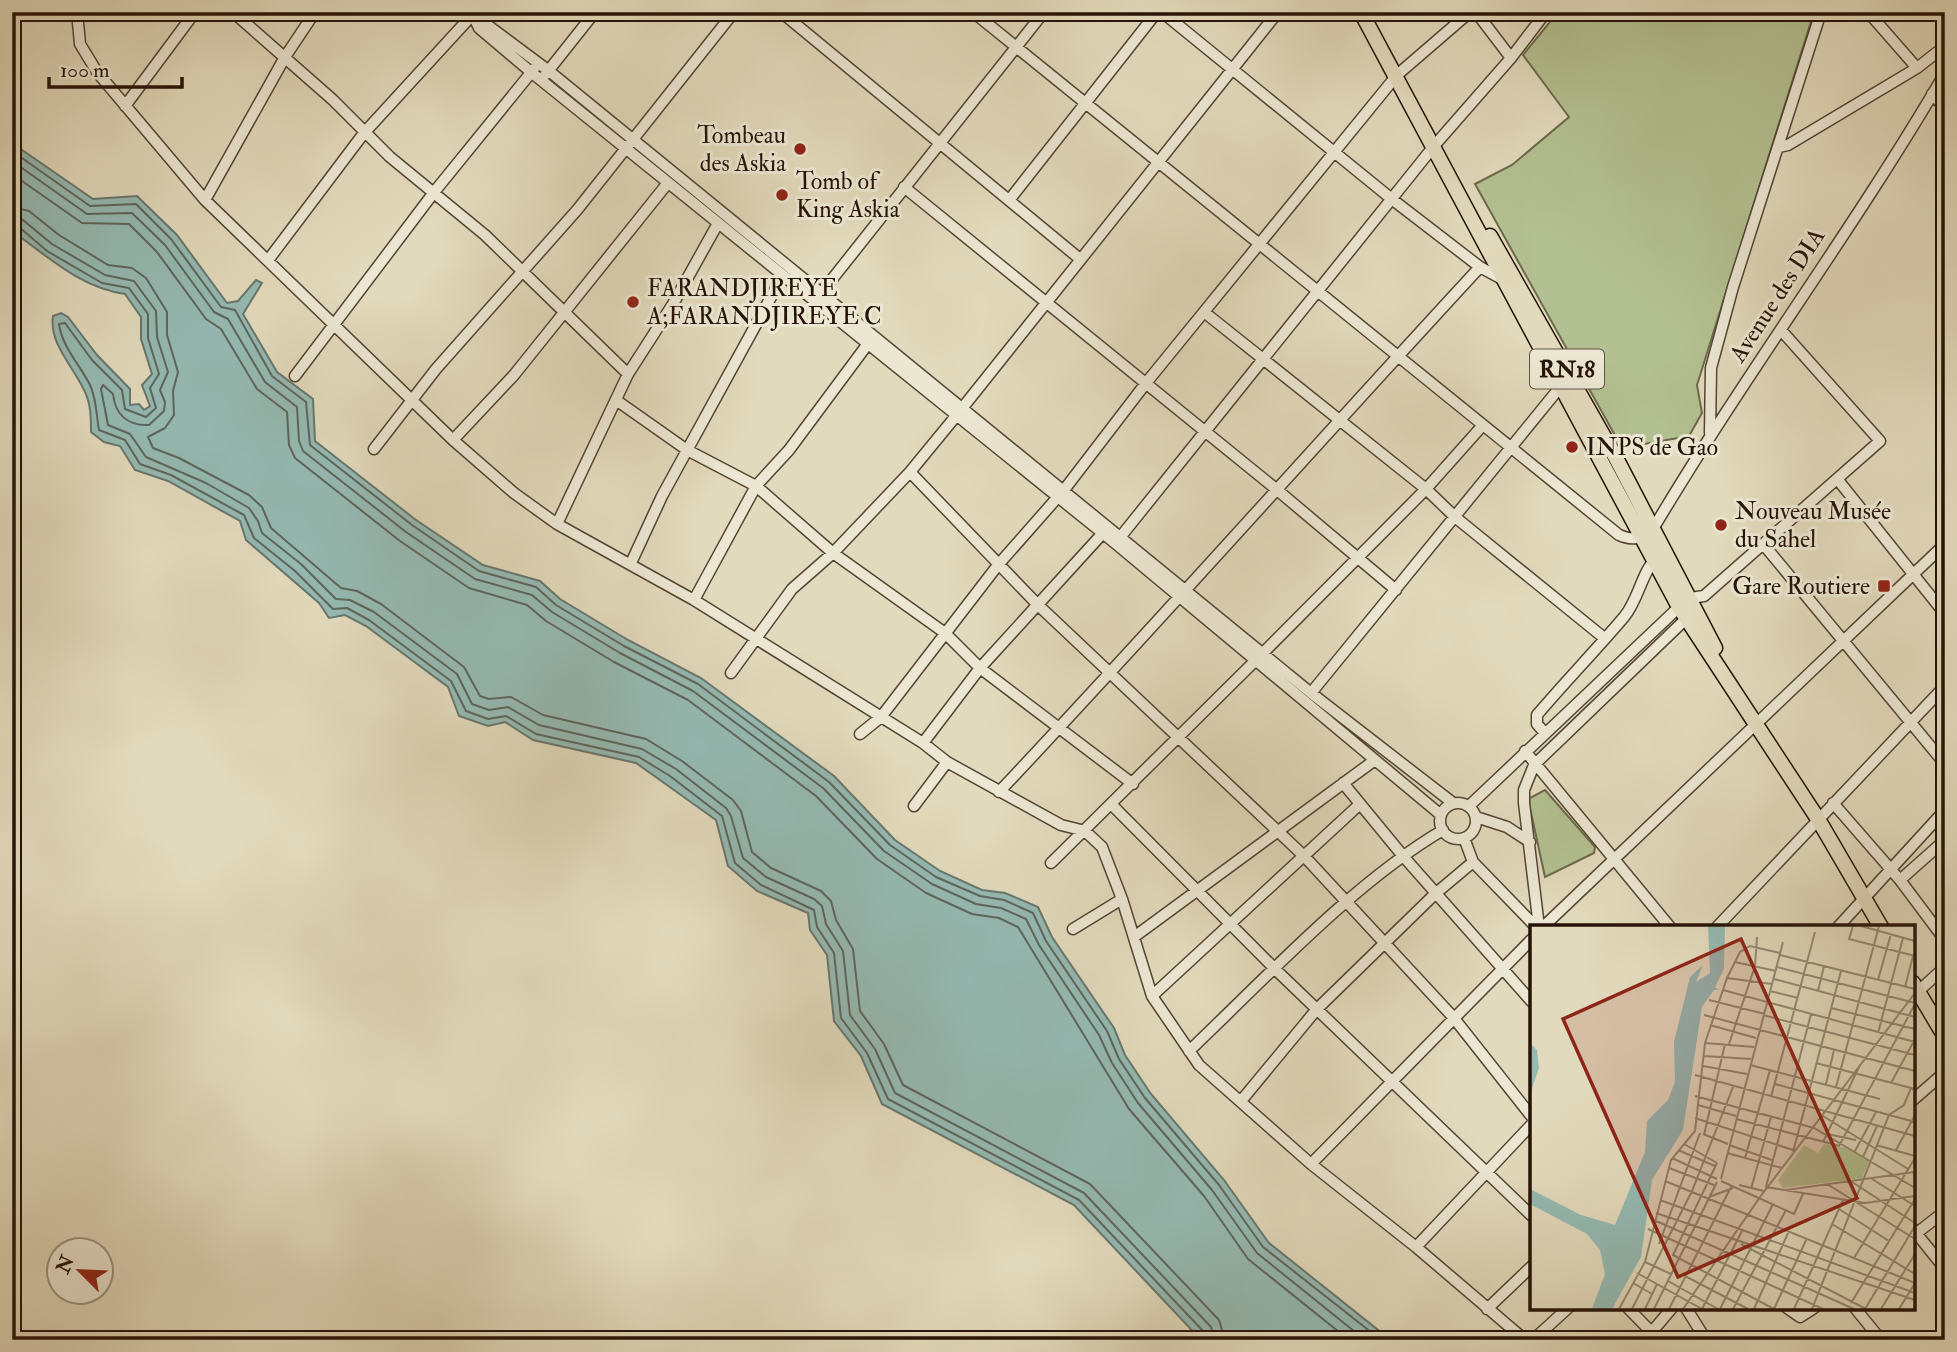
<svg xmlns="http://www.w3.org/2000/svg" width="1957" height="1352" font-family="'IM FELL Double Pica',serif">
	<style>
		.green { fill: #b3c091; stroke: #6c6a4c; stroke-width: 2 }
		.water { fill: #95bab3; stroke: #68776e; stroke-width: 2 }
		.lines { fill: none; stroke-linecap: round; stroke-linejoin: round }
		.shore { stroke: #5d665d; stroke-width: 2 }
		.minor-casing { stroke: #544534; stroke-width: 13 }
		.major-casing { stroke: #251307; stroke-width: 17 }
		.minor { stroke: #ece7d3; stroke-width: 10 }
		.major { stroke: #e2dabc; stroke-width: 14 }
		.poi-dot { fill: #8f2418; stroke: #ece7d3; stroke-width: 2.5 }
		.labels { text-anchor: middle; stroke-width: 6; stroke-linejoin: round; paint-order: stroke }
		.shield { fill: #ece7d3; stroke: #615344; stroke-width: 2 }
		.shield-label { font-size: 23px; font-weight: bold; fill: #251307 }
		.poi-label { font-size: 24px; fill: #251307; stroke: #ece7d3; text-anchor: start }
		.street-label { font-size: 24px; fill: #251307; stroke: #ece7d3 }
		.inset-road { fill: none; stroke: #968a74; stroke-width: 2 }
		.view { fill: #8f2418; fill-opacity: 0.15; stroke: #8f2418; stroke-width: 3.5 }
		.inset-edge { fill: none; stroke: #251307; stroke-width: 3.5 }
	</style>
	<rect width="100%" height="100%" fill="#e2dabc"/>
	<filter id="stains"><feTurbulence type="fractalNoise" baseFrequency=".00286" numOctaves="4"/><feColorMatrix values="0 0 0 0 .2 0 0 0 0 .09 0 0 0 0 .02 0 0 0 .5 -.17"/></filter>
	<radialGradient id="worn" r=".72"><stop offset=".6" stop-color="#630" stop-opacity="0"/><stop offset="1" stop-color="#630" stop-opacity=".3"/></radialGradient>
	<path class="green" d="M1558,12H1814L1697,385L1702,413L1689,436L1622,448L1475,184L1512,165L1569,117L1523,55Z
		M1545,790L1595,847L1594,853L1545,877L1528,799Z"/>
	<path class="water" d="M12,143L93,199L137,196L177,235L227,303L238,301L256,280L262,283L243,314L277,372L313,399L315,441L416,520L483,565L540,581L560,599L628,640L701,678L834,776L895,840L940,871L982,890L1005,893L1038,907L1052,937L1114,1028L1125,1055L1151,1094L1224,1180L1269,1243L1382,1333L1404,1340H1201L1074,1205L882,1104L861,1056L834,1021L827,955L810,930L808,913L757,891L728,866L716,820L636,763L533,740L505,722L488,726L459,716L448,687L366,626L345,615L329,618L319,603L246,540L240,521L168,481L135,470L120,446L104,442L91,432C91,417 91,402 83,388C72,365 49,343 53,316L61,313L68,317L97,355L130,389V405L139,404L144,410L150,406L142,385L152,374L141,339V317L125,294C79,287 49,257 12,231Z"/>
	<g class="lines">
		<path class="shore" d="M12,151L90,206L136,204L171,239L221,307L235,310L272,376L306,402L310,445L412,525L479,571L536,587L556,605L624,646L698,684L829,782L890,845L936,877L980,896L1004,900L1033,913L1046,941L1107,1031L1119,1059L1145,1098L1219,1185L1263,1247L1381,1340
			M12,161L87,214L132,213L165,245L214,312L228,319L265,382L297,407L299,441L303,451L406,532L475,579L532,595L552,612L620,653L693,691L823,788L884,851L932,884L976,904L1001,908L1026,919L1039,945L1099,1035L1112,1063L1138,1103L1212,1190L1257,1253L1365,1340
			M12,174L82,223L129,224L157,252L206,319L221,329L257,389L287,412L289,445L295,458L400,541L469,588L527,605L546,621L614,662L688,700L816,796L877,859L926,893L972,914L999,918L1018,927L1129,1109L1204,1196L1248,1259L1349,1340
			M12,207L29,211L59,235L108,265L132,268L146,278L167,312V335L178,372L173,391L174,415L165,428L148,437L153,448L179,458L249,495L262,507L271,528L341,588L357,591L381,604L464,667L480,696L489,699L511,697L543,715L646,739L682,761L733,800L741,811L752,852L771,868L821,891L831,901L836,920L853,949L860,1011L884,1044L903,1085L1090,1184L1219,1320L1225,1340
			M12,217L23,220L52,244L105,275L134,281L156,311L157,337L168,372L160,390L165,402L164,411L149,425C127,426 115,414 113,394L103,385L101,389L108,425L130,434L146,457L206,483L249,508L258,521L262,533L301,564L336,599L350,600L374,612L457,674L472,704L489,710L508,707L539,725L642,749L676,769L726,808L731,816L743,858L766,877L814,899L822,906L826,924L843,951L850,1015L875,1049L895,1093L1084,1193L1211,1327L1215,1340
			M12,226L19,227L47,251L102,283L129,288L148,314V338L159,374L150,388L156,408L146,417L125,409L122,390L92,360L65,323L59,324C62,347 80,365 90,385C97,400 96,415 99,430L125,440L140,464L171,475L244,515L254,538L295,571L333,609L347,608L369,620L451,681L466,711L488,719L506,716L536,734L639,757L670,776L722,816L735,863L761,885L814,910L817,927L834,953L841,1018L867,1053L888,1099L1079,1200L1204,1332L1206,1340"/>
		<defs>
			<path id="minor" d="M77,12L80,44L97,72L205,200L453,440L514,493L557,524L694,600L923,743L947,762L1061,825L1085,831L1102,847L1122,899L1152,996L1199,1065L1311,1164L1416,1247L1525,1340
				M233,12L333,100L390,157L485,235L628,374
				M470,12L549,71L1311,693L1453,803
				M781,12L1080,259
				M973,12L1619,535C1633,541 1642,539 1653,529C1745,374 1854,229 1945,73
				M1162,12L1393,200L1480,267L1504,280
				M1476,12L1511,58
				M1868,12L1917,68
				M473,15L479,28L531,72L1115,543L1441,815
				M545,75L595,12
				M1932,94L1945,108
				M125,106L195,12
				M1779,147L1788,145L1917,68L1945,46
				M904,187L1276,489L1396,590
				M1010,199L1157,12
				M205,200L285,57L315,12
				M269,259L364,133L475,12
				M818,297L1044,12
				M1204,312L1426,489L1455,517L1603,637
				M295,376L435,191L534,69
				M616,400L687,450L756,486L833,553L945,633L980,668L1133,784
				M1710,433L1711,368L1733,287L1821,12
				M453,440L514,375L667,184
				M374,449L436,369L577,210L734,12
				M910,472L1038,605L1304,856L1453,1017L1532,1117
				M1838,480L1945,614
				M557,524L628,374L673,304L717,225
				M1118,540L1434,146L1511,58L1546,12
				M1764,545L1945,764
				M631,563L662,496L782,277
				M694,600L756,486L789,450L867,345
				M1263,653L1426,489L1483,425
				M731,673L792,589L833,553L910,472L956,416L1278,12
				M1311,693L1561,386
				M1544,732L1537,724V715C1565,682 1596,650 1624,617C1638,601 1642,572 1655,560
				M860,734L881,717L998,565L1064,490L1146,383L1397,75L1470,12
				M923,743L980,668L1103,533
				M1525,751L1670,927
				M1343,783L1403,856L1532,1002
				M999,792C1162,619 1319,441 1480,267
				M1833,803L1900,880L1945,940
				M1440 821a18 18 0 1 1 36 0a18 18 0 1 1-36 0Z
				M1112,805L1276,970L1532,1216
				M914,806L947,762
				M1469,806L1679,607L1690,598L1704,596L1880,441L1781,330
				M1476,817L1507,827L1530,842
				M1464,838L1473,862L1536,927
				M1051,863L1256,660
				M1900,880L1945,840
				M1539,927L1524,803V790L1534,765L1690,615
				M1543,927L1945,544
				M1717,927L1945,686
				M1838,927L1945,810
				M1073,929L1122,899
				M1134,937L1375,760
				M1152,996L1360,804
				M1913,996L1945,967
				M1189,1051C1265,979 1353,883 1443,830
				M1913,1100L1945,1072
				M1241,1101L1317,1009L1435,894L1473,862
				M1311,1164L1532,939
				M1913,1229L1945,1269
				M1913,1236L1945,1211
				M1416,1247L1532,1124
				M1628,1308L1659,1340
				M1686,1308L1706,1340
				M1787,1308L1800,1317L1814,1308
				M1855,1308L1881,1340
				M1487,1309L1532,1266
				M1533,1340L1568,1308
				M1645,1340L1672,1308"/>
			<path id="major" d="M1361,12L1679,607L1818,819L1881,927
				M1490,236L1616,458L1715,648
				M1913,983L1945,1037"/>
		</defs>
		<use href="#minor" class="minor-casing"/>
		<use href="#major" class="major-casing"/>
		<use href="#minor" class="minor"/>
		<use href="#major" class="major"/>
	</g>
	<g class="poi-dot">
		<circle cx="800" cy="149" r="7"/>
		<circle cx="782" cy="195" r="7"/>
		<circle cx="633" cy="302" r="7"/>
		<circle cx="1572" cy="447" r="7"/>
		<circle cx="1721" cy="525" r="7"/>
		<rect x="1877" y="579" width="14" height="14" rx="3.5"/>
	</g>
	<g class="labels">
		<rect class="shield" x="1530" y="349.5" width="74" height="39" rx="5"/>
		<g class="shield-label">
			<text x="1567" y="377">RN18</text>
		</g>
		<g class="poi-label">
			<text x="786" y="143" text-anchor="end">Tombeau<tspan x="786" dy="28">des Askia</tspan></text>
			<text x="796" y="189">Tomb of<tspan x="796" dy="28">King Askia</tspan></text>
			<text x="647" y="296">FARANDJIREYE<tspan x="647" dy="28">A;FARANDJIREYE C</tspan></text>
			<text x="1586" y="455">INPS de Gao</text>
			<text x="1735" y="519">Nouveau Musée<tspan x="1735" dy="28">du Sahel</tspan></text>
			<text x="1870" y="594" text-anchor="end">Gare Routiere</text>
		</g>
		<g class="street-label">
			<text transform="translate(1777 295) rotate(-57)" y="8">Avenue des DIA</text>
		</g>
	</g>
	<g transform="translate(1530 925)">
		<rect width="385" height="385" fill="#e2dabc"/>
		<path d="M294,219L316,223L339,237L332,253L253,263L248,255L274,220L288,228Z" fill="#b3c091"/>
		<path d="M178,1H195L194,44L185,62L189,65H184L172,82L153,205L122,255L111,332L82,384H62L75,349L70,325L57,309L0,279V264L51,290L85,300L115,227L117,196L138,175L145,157L144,117L160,52L173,40L166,57L180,48ZM0,118L7,125L9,143L0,169Z" fill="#95bab3"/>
		<path class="inset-road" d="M323,1L319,14L385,31M331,1L385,16M250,30L385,64M205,37L246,46M247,42L385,78M197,53L242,59M244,54L385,92M348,55L361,9M375,62L383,31M193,65L385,117M240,66L268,73M288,66L294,41M179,75L235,89M301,83L385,104M281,89L236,262L335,278L385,271M174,90L385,146M233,90L385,130M180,100L226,113M348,108L373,13M175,118L224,122M199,119L225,41L227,12M174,131L221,134M286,138L385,164M220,140L350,174M173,141L217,149M165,150L385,211M361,158L385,114M245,159L385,197M296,159L304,125M306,162L349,1M165,171L284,203L385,263M241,172L285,7M168,180L206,191M293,191L378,244M165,193L263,225M206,194L310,221M173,209L198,219M297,209L326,215M174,210L195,119M293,217L330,140M154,219L187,238M199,220L242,235M346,220L385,231M309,221L385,79M148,225L185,241M366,225L385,190M325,226L346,187M263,227L311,46M197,228L252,243M333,232L347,201M142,233L187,254M215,233L240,145M187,238L143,330L244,384M139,243L184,260M191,254L253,17M342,254L385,281M319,255L385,298M135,256L385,358M191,256L264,289L273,269M297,259L385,314M209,260L234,266M221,264L241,192M256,265L385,247M179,272L203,263M130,275L385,368M309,284L359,316M126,288L385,375M124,295L324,384M302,299L385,349M118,304L293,384M129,319L170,208M211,319L336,384M324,333L385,233M115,337L141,349M107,348L172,384M155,351L218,384M138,356L188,384M103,358L122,369M321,378L385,274M89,384L115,337L141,235L165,206L175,118L197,53L210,27L220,21L250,28M102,384L162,266L203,162M115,384L127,359M124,384L187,257M139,384L202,260M153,384L230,272L385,68M172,384L213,304M190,384L243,279M203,384L256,285M224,384L259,306M244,384L277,313M264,384L313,275M282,384L359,190L374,180L381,163M335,384L385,301M351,384L385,329M369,384L385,358"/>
		<path class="view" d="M211,14L327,273L148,352L33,94Z"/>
		<rect width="385" height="385" class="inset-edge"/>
	</g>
	<rect width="1957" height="1352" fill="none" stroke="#e2dabc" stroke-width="42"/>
	<rect x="14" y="14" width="1929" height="1324" fill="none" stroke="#251307" stroke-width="3.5"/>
	<rect x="21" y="21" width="1915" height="1310" fill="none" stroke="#251307" stroke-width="2"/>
	<g transform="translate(80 1271) rotate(294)"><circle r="33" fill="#ece7d3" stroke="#9c9281" stroke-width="2"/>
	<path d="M0-5L12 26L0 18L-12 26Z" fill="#8f2418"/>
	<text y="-10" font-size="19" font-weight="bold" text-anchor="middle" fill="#251307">N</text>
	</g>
	<path d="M49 77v10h133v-10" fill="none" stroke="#251307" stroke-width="3.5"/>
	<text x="60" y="77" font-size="21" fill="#251307" stroke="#ece7d3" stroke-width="5" paint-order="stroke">100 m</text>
	<rect width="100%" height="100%" filter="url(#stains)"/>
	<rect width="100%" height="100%" fill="url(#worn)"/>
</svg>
